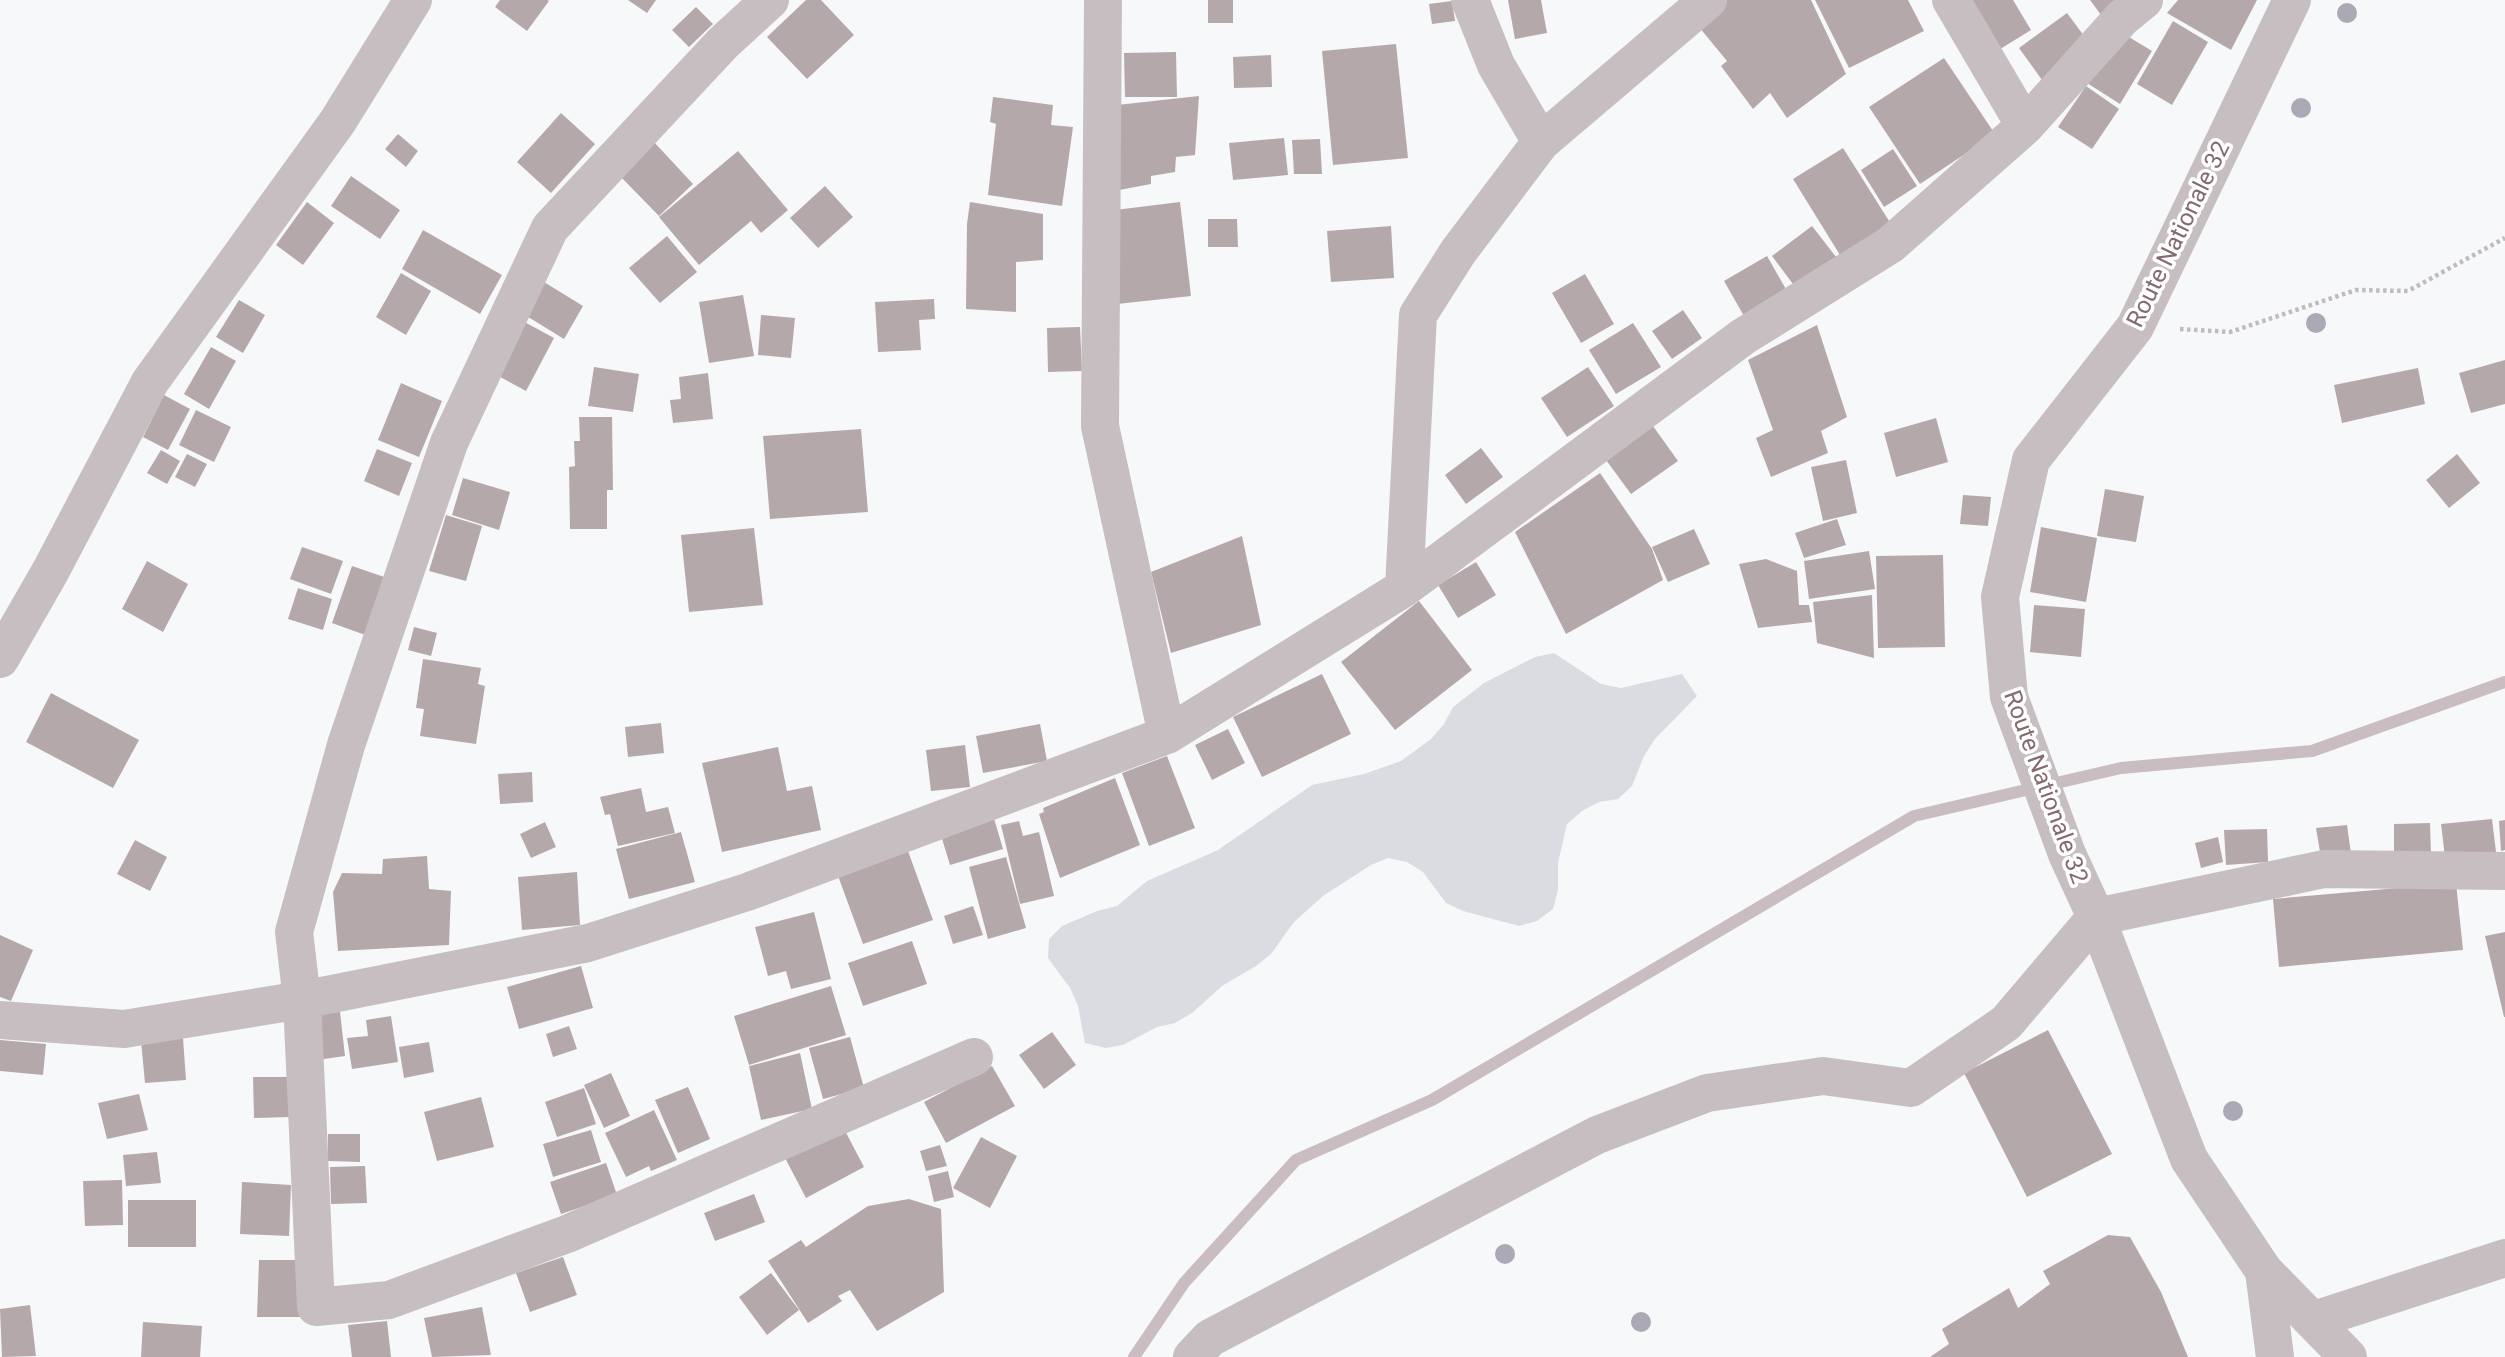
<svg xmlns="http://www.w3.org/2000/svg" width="2505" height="1357" font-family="Roboto,sans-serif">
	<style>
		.green { fill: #dbdce2 }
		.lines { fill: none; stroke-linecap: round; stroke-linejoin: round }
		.stream { stroke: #c9bdc1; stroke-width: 12 }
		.building { fill: #b5a8ab }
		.path { stroke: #c0bbbc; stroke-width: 4.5; stroke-dasharray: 3.5 3.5; stroke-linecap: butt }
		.minor { stroke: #c6bec0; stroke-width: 38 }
		.tertiary { stroke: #c6bec0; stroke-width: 38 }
		.tree { fill: #aba9b5 }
		.labels { text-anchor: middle; stroke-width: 7; stroke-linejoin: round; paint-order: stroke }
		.street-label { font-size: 24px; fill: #856b70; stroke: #fff }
	</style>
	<rect width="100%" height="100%" fill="#f7f8f9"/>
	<path class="green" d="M1554,653L1601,684L1621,688L1682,674L1697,696L1655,739L1644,756L1632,786L1618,799L1599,802L1582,811L1567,824L1558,863V890L1553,909L1537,921L1519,926L1463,911L1446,903L1423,872L1407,862L1388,858L1371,865L1323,896L1294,922L1271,954L1256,966L1222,986L1192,1013L1175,1023L1157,1027L1123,1045L1105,1048L1085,1043L1078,1006L1070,988L1048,958L1049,939L1062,926L1097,911L1117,906L1147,881L1218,850L1312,785L1364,774L1401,761L1431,739L1444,724L1453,707L1484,683L1535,657Z"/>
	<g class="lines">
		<path class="stream" d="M1134,1357L1184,1283L1296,1160L1432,1100L1914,816L2121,768L2312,751L2505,682"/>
	</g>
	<path class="building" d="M500,0H547L549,1L527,31L495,7Z
		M628,0H656L647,13Z
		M806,0H821L854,35L807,79L767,37Z
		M1208,0H1233V23H1208Z
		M1508,0H1541L1547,33L1515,39Z
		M1715,0H1811L1846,74L1787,118L1770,93L1753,109L1721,66L1727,61L1699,27Z
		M1815,0H1908L1924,31L1849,68Z
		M1966,0H2013L2031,30L1997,51Z
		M2090,0H2123L2101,15Z
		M2178,0H2257L2231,50L2167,13Z
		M1452,1L1455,21L1432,24L1429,4Z
		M696,7L713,24L689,47L672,30Z
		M2067,13L2090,44L2042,80L2019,48Z
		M2173,21L2208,42L2172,105L2137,84Z
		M2119,31L2152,51L2120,104L2087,83Z
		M1396,44L1408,158L1333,165L1322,51Z
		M1176,52L1177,97H1125L1124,53Z
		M1271,55L1272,87L1234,88L1233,57Z
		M1944,58L1995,134L1920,184L1869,107Z
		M2086,86L2119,109L2092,149L2058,127Z
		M1199,96L1195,155L1176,157L1175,172L1151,176V184L1114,191L1117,105Z
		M993,97L1053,105L1051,125L1073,127L1062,206L988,195L996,124L990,122Z
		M561,113L595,144L551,193L517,162Z
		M398,134L418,151L406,167L385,149Z
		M1284,138L1288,175L1233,180L1229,143Z
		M1320,139L1322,174H1294L1292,140Z
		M654,142L693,184L659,216L619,175Z
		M1843,148L1891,224L1840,255L1793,179Z
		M1893,149L1917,186L1884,207L1861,170Z
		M738,151L788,210L761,233L751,221L699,265L659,217Z
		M351,176L400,210L380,239L331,206Z
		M825,186L853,217L818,248L790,218Z
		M307,202L334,223L303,265L276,245Z
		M970,202L1043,214V260L1016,262V312L966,309L967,224Z
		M1180,202L1191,296L1117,304L1107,211Z
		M1208,219H1237L1238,247H1208Z
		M1391,226L1394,278L1331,282L1327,231Z
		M1812,226L1840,262L1799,292L1772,256Z
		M423,230L502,275L480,314L402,269Z
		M667,236L697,272L660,303L629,268Z
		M1767,256L1791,298L1748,323L1724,281Z
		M401,273L431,291L406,335L376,317Z
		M1585,274L1614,324L1581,343L1552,293Z
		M544,282L583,306L564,339L525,315Z
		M743,295L754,356L709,363L699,302Z
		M934,299L935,319L919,320L921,350L878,352L875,302Z
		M239,300L265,315L243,353L216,337Z
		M1683,310L1702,338L1672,359L1652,331Z
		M761,315L795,318L791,358L758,355Z
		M519,319L554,338L526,391L491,372Z
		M1633,323L1661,367L1616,394L1589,350Z
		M1817,325L1847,417L1821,431L1828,453L1771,477L1756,438L1773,430L1748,360Z
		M1080,327L1082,371L1048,372L1047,328Z
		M211,347L236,361L209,409L184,394Z
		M2505,360V404L2471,413L2459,373Z
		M594,367L639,374L633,412L588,406Z
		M1588,367L1614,406L1567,437L1541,398Z
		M2418,368L2425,404L2342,423L2334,385Z
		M708,373L713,419L673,423L670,400L681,399L679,377Z
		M401,383L442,401L419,457L378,440Z
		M164,395L190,409L168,450L143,437Z
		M196,410L231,427L214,462L179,445Z
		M579,417H612L613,490H607V529H570L569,467L575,466L574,441H580Z
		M1936,418L1948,462L1896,477L1884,433Z
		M1653,426L1678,461L1631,494L1606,460Z
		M861,429L868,512L770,519L763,436Z
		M1481,448L1503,477L1466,504L1445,475Z
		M377,449L412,463L399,496L364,481Z
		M161,450L180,461L167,484L147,473Z
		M187,454L207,464L195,487L175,477Z
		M2457,454L2480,483L2449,508L2426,480Z
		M1846,460L1857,513L1823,521L1811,467Z
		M1600,473L1652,549L1663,580L1566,634L1515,532Z
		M463,478L510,492L499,530L452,515Z
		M2105,489L2144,496L2136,542L2097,536Z
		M1963,495L1991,497L1988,526L1960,524Z
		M446,515L482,526L466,581L429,571Z
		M1837,519L1846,545L1804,558L1795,533Z
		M2041,527L2097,538L2086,602L2030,592Z
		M754,528L763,605L689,612L681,535Z
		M1694,529L1710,564L1668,582L1652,547Z
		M1242,536L1261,625L1171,653L1151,572Z
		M302,547L343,561L331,594L290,579Z
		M1869,551L1875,589L1809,599L1804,561Z
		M1943,555L1945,647L1878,648L1876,556Z
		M1766,559L1797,571L1799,605H1809L1812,622L1758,628L1739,564Z
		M147,561L188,584L163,632L122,609Z
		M1476,562L1496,595L1458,618L1438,585Z
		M352,566L387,578L368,636L332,623Z
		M298,588L332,599L323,630L288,619Z
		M1872,595L1874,658L1817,643L1813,602Z
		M1419,601L1472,670L1395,730L1341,662Z
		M2034,605L2085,609L2081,657L2030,652Z
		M414,627L437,633L431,656L408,650Z
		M423,659L481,668L478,684L485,686L476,744L420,736L424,709L416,708Z
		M1322,674L1351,734L1262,777L1233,717Z
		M51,693L139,740L113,788L26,742Z
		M661,723L664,753L628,757L625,727Z
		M1040,724L1047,761L983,773L976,736Z
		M1228,729L1245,763L1212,780L1195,745Z
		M965,745L970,787L931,791L926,750Z
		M778,747L787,791L812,786L821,830L722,852L702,763Z
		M1167,756L1195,828L1149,846L1122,773Z
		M532,772L533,802L500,804L498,774Z
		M1115,778L1140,845L1060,878L1039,814L1044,812L1043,808Z
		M641,788L646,812L668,807L675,833L618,846L610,814L605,815L600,797Z
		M993,815L1003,849L950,865L940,832Z
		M2492,819L2496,852L2445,857L2441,824Z
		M2505,820V850L2501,851L2499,821Z
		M1019,821L1023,836L1039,832L1054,896L1020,904L1001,825Z
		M545,822L556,847L531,858L520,834Z
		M2430,823L2431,855L2394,856V824Z
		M2347,825L2351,854L2321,858L2316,828Z
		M2267,829L2268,862L2226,865L2224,830Z
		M681,832L695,882L629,899L616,849Z
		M2218,837L2223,862L2201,868L2195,843Z
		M135,840L167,857L150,891L117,874Z
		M904,840L933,920L863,944L834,865Z
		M427,856L429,889L451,891L449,945L338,951L333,892L342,873L382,874L383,859Z
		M1006,857L1026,928L988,939L969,867Z
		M577,872L580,925L522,930L518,877Z
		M2456,883L2463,950L2279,967L2273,899Z
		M973,906L983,935L953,944L944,916Z
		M814,912L831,979L791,989L786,971L768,976L755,927Z
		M2505,932V1017H2504L2485,936Z
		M0,935L33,950L11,1001L0,997Z
		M912,941L927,984L863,1006L848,963Z
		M581,966L593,1008L519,1029L507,987Z
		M831,986L846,1035L749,1065L734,1016Z
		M340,1012L345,1056L317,1060L312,1015Z
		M391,1016L398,1062L352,1069L347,1038L368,1036L366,1020Z
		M569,1026L577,1049L553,1057L546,1034Z
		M2048,1030L2112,1154L2027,1197L1964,1073Z
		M1052,1032L1076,1065L1044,1089L1019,1055Z
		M850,1037L864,1088L823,1099L809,1048Z
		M183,1038L186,1080L145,1083L141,1041Z
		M0,1040L46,1044L43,1075L0,1071Z
		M429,1042L434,1072L404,1078L399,1047Z
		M800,1053L812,1109L761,1120L749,1066Z
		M992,1066L1015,1106L946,1143L924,1102Z
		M611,1073L630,1116L604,1128L584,1085Z
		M253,1077H291V1117L254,1118Z
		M688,1087L710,1139L678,1153L655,1100Z
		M584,1088L596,1124L557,1137L545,1102Z
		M139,1094L148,1130L107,1139L98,1103Z
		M481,1097L494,1147L437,1161L424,1112Z
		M654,1110L677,1160L651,1171L649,1166L626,1177L605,1133Z
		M842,1125L864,1167L806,1198L784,1156Z
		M591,1130L601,1162L553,1177L543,1144Z
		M328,1134H360V1162L328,1161Z
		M981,1137L1017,1156L990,1208L953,1188Z
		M940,1145L947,1166L926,1171L920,1151Z
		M157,1152L161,1183L126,1186L123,1155Z
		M606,1163L617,1195L561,1214L550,1182Z
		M365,1166L367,1203L331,1204L330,1167Z
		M948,1171L954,1197L934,1202L928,1176Z
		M122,1180L123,1225L85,1226L83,1181Z
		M242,1182L291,1185L289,1236L240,1234Z
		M754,1194L765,1222L715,1241L704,1213Z
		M909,1199L941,1209L944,1292L877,1331L850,1290L838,1296L842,1301L808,1323L768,1261L801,1240L806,1247L868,1206Z
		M128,1200H196V1247H128Z
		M2108,1235L2130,1237L2161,1292L2188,1357H1930L1949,1344L1942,1329L2009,1288L2018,1308L2050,1284L2043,1271Z
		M563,1257L577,1295L530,1312L516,1273Z
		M259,1260H301L300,1317H257Z
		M771,1273L799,1310L767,1335L739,1297Z
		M30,1305L36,1356L2,1357L0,1309Z
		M482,1307L491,1355L432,1357L424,1318Z
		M387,1321L391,1357H352L348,1325Z
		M143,1322L202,1326L200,1357H141Z"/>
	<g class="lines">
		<path class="path" d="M2180,329L2230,332L2356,290L2408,291L2505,238"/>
		<path class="minor" d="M770,0L723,43L550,228L449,443L346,745L294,932L302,1000L316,1307L389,1300L567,1234L974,1057
			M1103,0L1100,426L1167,735
			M1470,0L1496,65L1541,142
			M1951,0L2025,126
			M1404,588L1418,315L1458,252L1541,142L1708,0
			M0,659L50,572L150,382L338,121L413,0
			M0,1020L124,1029L302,1000L588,943L747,892L1167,735L1404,588L1744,336L1890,245L2025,126L2122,18L2144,0
			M2314,1320L2505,1258
			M1192,1357L1210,1338L1597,1135L1707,1093L1823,1076L1911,1088L2006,1023L2096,917L2324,869L2505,871"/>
		<path class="tertiary" d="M2292,0L2135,327L2031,460L2000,597L2009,697L2067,854L2096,917L2189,1159L2264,1271L2348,1357
			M2264,1271L2275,1357"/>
	</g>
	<g class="tree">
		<circle cx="2347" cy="13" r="10"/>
		<circle cx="2301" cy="108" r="10"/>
		<circle cx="2316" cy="323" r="10"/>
		<circle cx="2233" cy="1111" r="10"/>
		<circle cx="1505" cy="1254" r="10"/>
		<circle cx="1641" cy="1322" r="10"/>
	</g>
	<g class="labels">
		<g class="street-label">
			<text transform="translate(2178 234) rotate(-64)" y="8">Route Nationale 32</text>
			<text transform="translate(2046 787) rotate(70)" y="8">Route Nationale 32</text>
		</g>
	</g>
</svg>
